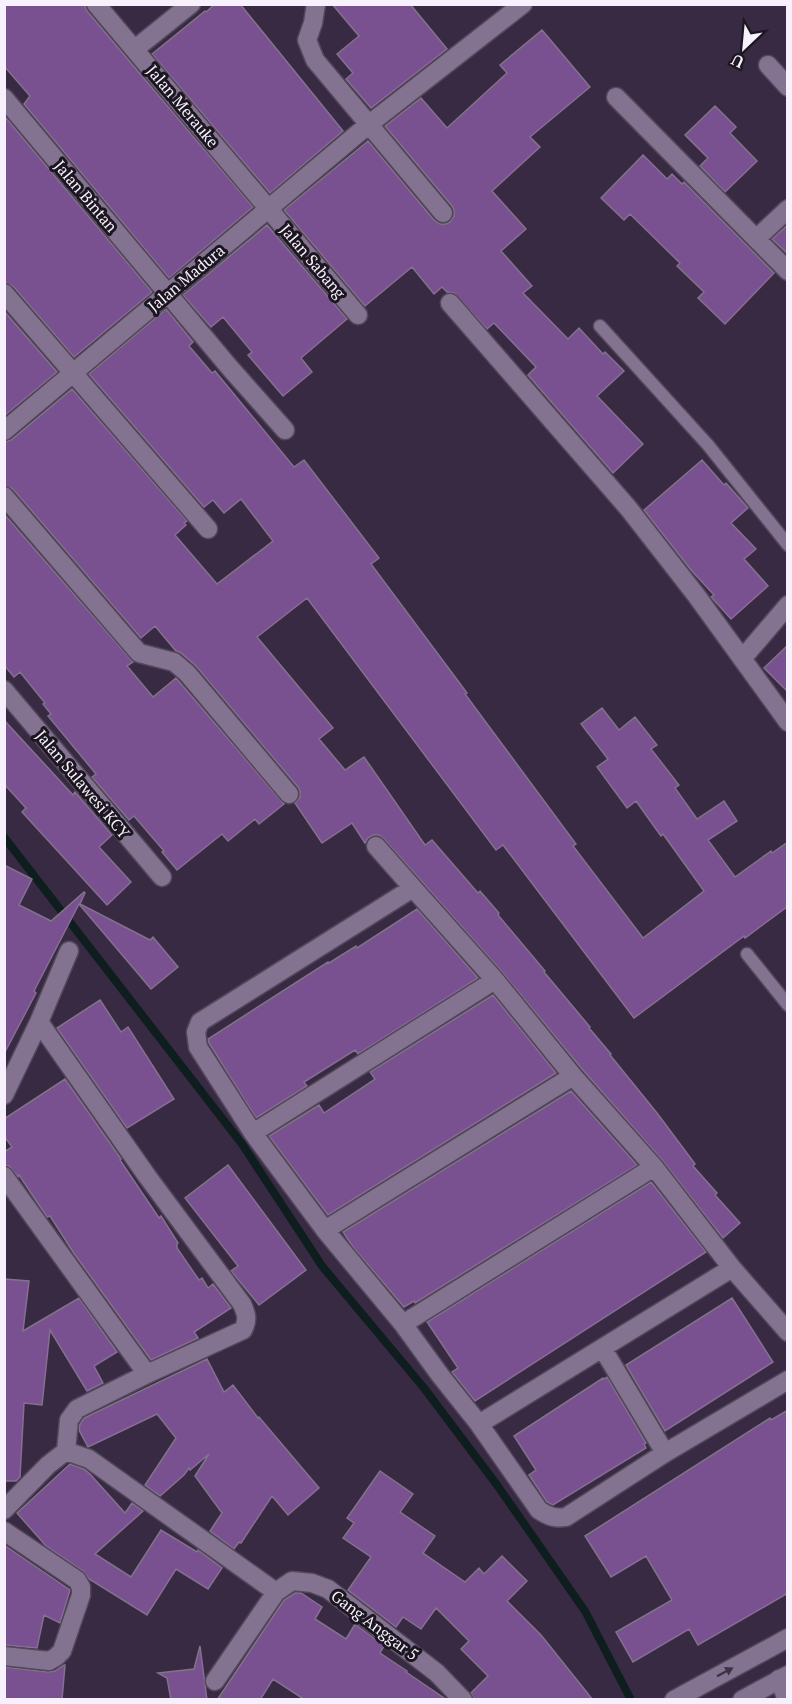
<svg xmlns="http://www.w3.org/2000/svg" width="792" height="1704" font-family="'PT Serif',serif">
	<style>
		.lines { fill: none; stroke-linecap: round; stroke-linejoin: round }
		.stream { stroke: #0e1d1e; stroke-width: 8 }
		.building { fill: #7a5190; stroke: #83718d; stroke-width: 1.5 }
		.service-casing { stroke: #53475b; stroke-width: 15 }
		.minor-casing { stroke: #53475b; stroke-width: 21 }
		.tertiary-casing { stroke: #53475b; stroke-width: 21 }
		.service { stroke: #837390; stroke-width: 12 }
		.minor { stroke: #837390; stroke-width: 18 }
		.tertiary { stroke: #837390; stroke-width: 18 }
		.oneway { fill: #3b3242 }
		.labels { text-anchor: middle; stroke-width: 6; stroke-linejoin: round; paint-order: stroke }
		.street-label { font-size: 16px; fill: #f7f0fd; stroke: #1c1621 }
	</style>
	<rect width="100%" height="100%" fill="#382a42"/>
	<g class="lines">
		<path class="stream" d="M4,837L242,1144L322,1266L424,1388L497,1485L585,1611L631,1700"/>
	</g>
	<path class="building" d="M4,4H84L87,11L253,207L169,278L24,104L30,96L4,66Z
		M215,4H240L343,131L270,193L152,54L205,11L206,12Z
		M332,4H410L447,49L371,108L346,79L353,73L337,54L359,36Z
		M542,30L590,87L530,137L540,147L492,191L526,229L501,251L532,286L523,293L568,339L579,328L603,354L605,352L624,371L597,396L643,444L613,473L528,375L536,367L494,323L487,329L454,293L447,292L442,287L434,294L412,267L365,306L284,210L368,141L434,220L440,224H446L450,222L454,216V210L452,206L385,126L421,98L447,128L507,73L500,65Z
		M715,106L736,127L730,133L757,161L725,192L700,166L708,158L685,135Z
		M6,118L152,292L74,357L13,286L4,282V120Z
		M643,155L667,179L672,174L682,184L684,182L774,273L725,324L698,298L704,292L677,266L680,263L630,214L624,220L601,198Z
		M267,225L347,319L301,358L312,372L283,396L248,355L252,352L223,317L211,327L183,295Z
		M788,225V254L772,239Z
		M166,309L193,342L189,346L212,373L215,371L294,467L304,460L379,558L371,564L467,693L465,694L576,844L573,846L643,938L704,891L663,834L661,836L636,801L627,808L597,767L608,759L581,724L602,708L619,730L635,717L657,745L651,749L679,785L675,788L697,819L724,801L737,821L708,840L735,877L771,851L772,853L788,842V906L745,938L744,936L634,1018L503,845L496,850L307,598L257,637L333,728L319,739L345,770L364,757L425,845L432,840L478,893L480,891L499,913L498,915L545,971L544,972L590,1027L589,1028L611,1054L610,1055L657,1113L695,1164L693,1166L717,1193L715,1195L740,1223L723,1238L662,1160L582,1069L503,973L384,839L379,835H373L368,838L365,843L352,823L322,843L295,803L300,797V791L298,787L196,666L181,653L176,651L155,626L141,638L13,489L4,485V442L11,440L72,389L187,521L184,523L186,525L175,535L217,584L273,541L241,499L224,513L213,500L204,507L89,374Z
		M4,311L57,372L4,416Z
		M702,460L724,485L726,483L748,508L731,523L756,549L744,559L768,586L731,619L711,597L714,595L691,570L644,510Z
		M4,514L133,662L127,666L153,697L176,678L284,804L259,824L255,819L228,841L222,834L177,870L162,852L164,851L134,816L129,820L92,777L96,774L48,716L51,714L43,704L45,703L20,672L14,677L4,665Z
		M788,645V692L764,668Z
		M4,720L73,795L75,792L112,835L99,847L131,882L107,905L22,812L26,808L4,784Z
		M4,865L32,879L19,905L51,921L84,892L85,893L80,904L150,940L153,937L178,967L151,989L79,904L34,991L36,993L4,1054Z
		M417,909L478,978L358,1054L355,1050L304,1082L307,1086L256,1118L209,1043L208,1039L328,962L329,963L356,946L357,948Z
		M493,995L556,1073L328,1215L269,1136L319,1105L324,1113L375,1079L370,1072Z
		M100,1000L121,1032L128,1027L174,1099L127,1128L57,1028Z
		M65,1079L121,1159L120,1160L157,1215L159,1218L161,1216L178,1243L177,1244V1248L199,1280L202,1278L208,1288L213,1284L231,1308L194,1332L198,1338L151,1360L73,1252L50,1216L47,1217L19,1175L18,1177L9,1166L4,1165V1152L12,1147L4,1136V1119Z
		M571,1091L637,1165L415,1303L414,1301L404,1307L353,1247L343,1232Z
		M228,1165L306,1270L259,1305L231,1271L238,1266L185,1198Z
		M651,1182L706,1252L475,1401L452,1372L458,1368L427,1322Z
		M4,1279L29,1281L23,1331L79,1298L117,1352L94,1366L103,1383L87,1391L50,1330L42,1405L24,1403L20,1477L16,1481H4Z
		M732,1298L773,1362L665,1431L626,1365Z
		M207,1359L224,1392L233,1385L258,1418L259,1417L319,1488L288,1515L272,1496L241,1543L239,1542L234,1549L210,1531L222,1513L195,1476L209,1454L190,1470L189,1468L184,1475L160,1496L145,1485L176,1438L157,1414L88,1447L79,1430L80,1424L84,1418Z
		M607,1377L646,1443L644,1444L646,1448L553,1505L547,1502L529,1475L536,1470L514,1436L603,1378L604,1379Z
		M788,1410V1593L698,1645L689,1629L633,1662L616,1632L672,1600L646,1556L611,1577L585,1536L770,1418L771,1420Z
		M70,1464L84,1469L90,1474L125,1513L132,1503L143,1511L95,1554L131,1577L161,1530L197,1552L198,1550L222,1568L208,1589L176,1569L147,1615L89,1579L83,1571L46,1546L17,1513Z
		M380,1471L413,1494L400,1512L435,1536L423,1553L465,1582L479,1568L484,1574L502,1556L527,1581L507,1601L541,1635L593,1700H474L471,1693L488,1676L461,1649L469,1641L436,1608L421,1629L403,1617L396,1627L348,1590L371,1557L343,1538L354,1523L347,1518Z
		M4,1545L70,1590L60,1623L44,1615L37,1648L4,1645Z
		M295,1593H301L322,1607L315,1619L346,1639L355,1624L384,1646L380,1653L407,1671L406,1672L447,1700H305L273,1679L260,1700H217L284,1600Z
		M200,1646L207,1700H171L167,1678L158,1673L194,1669Z
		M64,1665H65L62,1700H4V1667L48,1672L55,1671Z"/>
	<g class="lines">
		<defs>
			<path id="service" d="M600,326L708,445L788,545
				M747,954L788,1005"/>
			<path id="minor" d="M96,4L358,315
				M316,4L313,23L307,40L315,60L443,213
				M135,49L191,4
				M768,65L788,87
				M616,97L788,271
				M4,98L230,368L285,430
				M756,239L788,209
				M4,293L208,529
				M450,303L629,509L696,595L788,722
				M4,431L368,125L523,4
				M4,496L139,653L174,662L187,673L289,794
				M742,659L788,605
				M4,690L162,877
				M376,846L413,888
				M39,1022L147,1176L242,1304C247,1315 248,1320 243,1330L147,1374L77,1409L69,1420L66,1451
				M4,1095L39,1022L69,951
				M253,1133L495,980
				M4,1176L147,1374
				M325,1230L573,1076
				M403,1324L654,1167
				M788,1332L732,1268L654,1167L573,1076L495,980L413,888L200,1022L196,1032L198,1047L253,1133L325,1230L403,1324L440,1375L479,1424L539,1510C548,1516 555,1519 566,1517L665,1453L788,1380
				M603,1349L665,1453
				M479,1424L732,1268
				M4,1510L48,1465L66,1451L89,1459L276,1592
				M4,1531L77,1580L81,1587V1595L62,1651L56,1657L49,1661L4,1656
				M779,1679L787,1700
				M215,1681L276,1592L292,1581L312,1583L328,1589L437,1673L463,1700"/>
			<path id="tertiary" d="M674,1700L788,1638
				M742,1700L788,1675"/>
		</defs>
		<use href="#service" class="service-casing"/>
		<use href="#minor" class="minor-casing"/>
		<use href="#tertiary" class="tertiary-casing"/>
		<use href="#service" class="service"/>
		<use href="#minor" class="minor"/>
		<use href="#tertiary" class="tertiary"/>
	</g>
	<defs><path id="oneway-solid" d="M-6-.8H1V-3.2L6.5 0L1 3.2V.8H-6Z" transform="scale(1.5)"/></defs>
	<use class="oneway" href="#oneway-solid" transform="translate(725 1672) rotate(-28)"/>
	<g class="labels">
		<g class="street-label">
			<text transform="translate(183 106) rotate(50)" y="6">Jalan Merauke</text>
			<text transform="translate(86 196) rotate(50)" y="6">Jalan Bintan</text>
			<text transform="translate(313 261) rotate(50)" y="6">Jalan Sabang</text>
			<text transform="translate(186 278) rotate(-40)" y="6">Jalan Madura</text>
			<text transform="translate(83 784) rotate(50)" y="6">Jalan Sulawesi KCY</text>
			<text transform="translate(375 1625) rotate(37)" y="6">Gang Anggar 5</text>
		</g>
	</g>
	<rect width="792" height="1704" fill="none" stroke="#f7f0fd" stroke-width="12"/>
	<g transform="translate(744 48) rotate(206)" stroke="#1c1621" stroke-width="4.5" paint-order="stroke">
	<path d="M0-4.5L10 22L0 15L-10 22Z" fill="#f7f0fd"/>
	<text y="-9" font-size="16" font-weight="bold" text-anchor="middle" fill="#f7f0fd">U</text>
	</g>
</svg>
